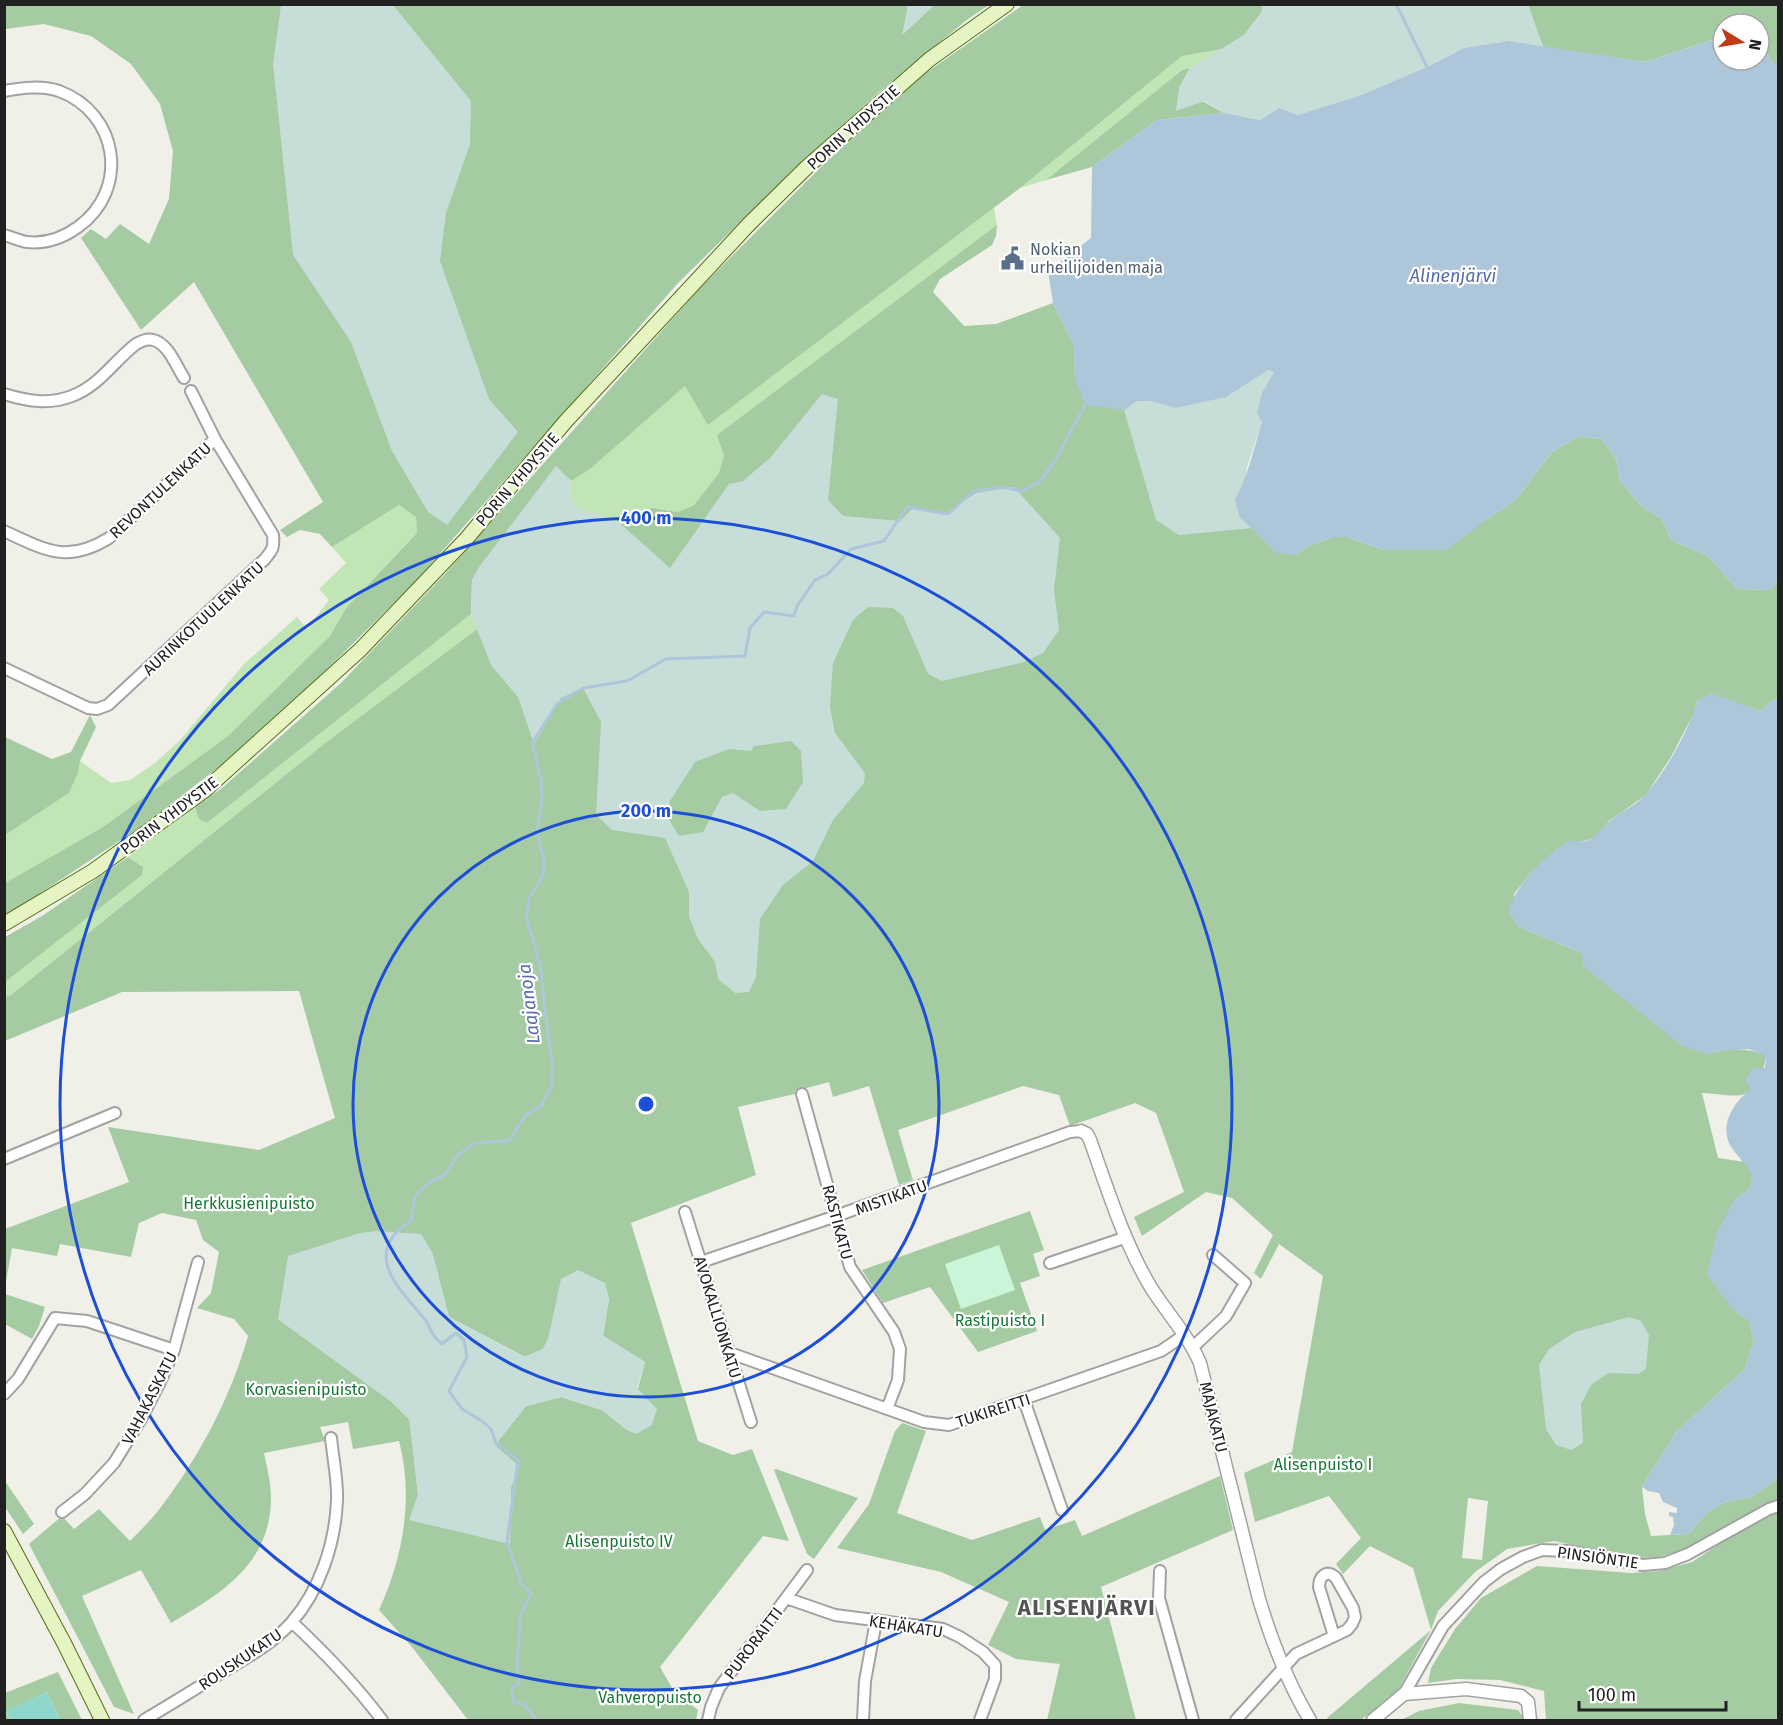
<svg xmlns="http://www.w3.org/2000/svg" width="1783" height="1725" font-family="'Fira Sans',sans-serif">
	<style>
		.grass { fill: #c1e5b4 }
		.forest { fill: #a4cba2; fill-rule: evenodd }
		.wetland { fill: #c7ddd8; fill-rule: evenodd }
		.park { fill: #cbf5d8 }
		.pitch { fill: #8fd7cc }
		.water { fill: #aec6d9 }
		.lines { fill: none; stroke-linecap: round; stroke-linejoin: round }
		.stream { stroke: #aec6d9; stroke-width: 3 }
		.minor-casing { stroke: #a2a2a2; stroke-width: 14 }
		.tertiary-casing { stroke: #a2a2a2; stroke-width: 15 }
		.secondary-casing { stroke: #507010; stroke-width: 16 }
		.minor { stroke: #fff; stroke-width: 10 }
		.tertiary { stroke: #fff; stroke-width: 12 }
		.secondary { stroke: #e6f4c3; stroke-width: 14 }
		.ring { fill: none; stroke: #1d4ed8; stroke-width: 3 }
		.labels { text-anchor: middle; stroke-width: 4.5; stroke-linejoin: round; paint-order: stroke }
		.street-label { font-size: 16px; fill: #212121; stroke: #fff }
		.service-label { font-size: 16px; fill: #4e5e75; stroke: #fff; text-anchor: start }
		.park-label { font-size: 16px; fill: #177735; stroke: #fff }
		.water-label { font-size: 18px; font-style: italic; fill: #566ca8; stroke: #fff }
		.district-label { font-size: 22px; font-weight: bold; letter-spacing: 1.5px; fill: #545454; stroke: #fff }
		.centre { fill: #1d4ed8; stroke: #fff; stroke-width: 3 }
		.ring-label { font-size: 18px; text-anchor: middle; font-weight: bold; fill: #1d4ed8; stroke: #fff; stroke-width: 4.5; stroke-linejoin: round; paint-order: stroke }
	</style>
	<rect width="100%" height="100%" fill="#f0f0e9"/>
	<path class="grass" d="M1222,49L1190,68L1182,70L1046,180L1020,188L1182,56Z
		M994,208L997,225L724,455L719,473L694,505L678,512L652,508L615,519L598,515L578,508L570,495L571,481L590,469L685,385L709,424Z
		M399,505L416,517L417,533L346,608L330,636L228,736L103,827L5,883V835L69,793L78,773L80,761L111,783L130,780L155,763L181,739L244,664L297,617L307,629L329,600L319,589L346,563L332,547Z
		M471,614L477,629L324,744L11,995L5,997L4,982L72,928L143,867L128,857L195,807L199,819L207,823Z"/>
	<path class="forest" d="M5,5H908L903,34L934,5H989L968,19L879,92L782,181L678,283L415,582L308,688L234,755L148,822L24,904L5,914V883L103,827L228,736L330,636L346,608L417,533L416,517L399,505L332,547L320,534L300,530L287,537L280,530L323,502L194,282L141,330L81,238L91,229L106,239L120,224L149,244L169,199L173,151L160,104L131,64L91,36L44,24L5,29Z
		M1023,5H1263L1261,13L1244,35L1222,49L1182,56L1020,188L708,425L685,386L590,469L571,481L556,467L472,580L471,614L207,823L199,819L195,807L222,788L341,683L444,575L701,287L832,156L920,77Z
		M1528,5H1778V59L1775,66L1759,42V24H1723V39L1712,40L1646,62L1543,47Z
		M1190,68L1179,88L1224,113L1157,120L1092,167L1046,180L1182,70Z
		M997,225L996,236L992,245L940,279L933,292L964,326L996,324L1053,303L1074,346L1075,378L1177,408L1226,397L1268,370L1246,470L1240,517L1253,528L1296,555L1306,547L1333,537H1347L1384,550L1483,522L1515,501L1552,452L1579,436L1601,439L1616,459L1620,481L1642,507L1662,519L1671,540L1708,556L1737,589L1771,590L1778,580V697L1760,711L1711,694L1697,701L1694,713L1671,757L1646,795L1609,821L1597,837L1557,849L1530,874L1514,894L1517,926L1582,953L1708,1054C1728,1048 1747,1048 1766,1055C1765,1069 1756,1092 1741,1095C1729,1097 1714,1093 1702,1093L1718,1158L1745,1162L1753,1173L1750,1189L1734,1200L1731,1308L1749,1320L1754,1342L1744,1370L1676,1432L1642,1487L1645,1514L1651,1536L1688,1534L1708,1512L1725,1502L1752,1497L1778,1478V1500L1715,1532L1687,1549L1658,1557L1636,1558L1554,1541L1507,1549L1475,1572L1438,1611L1431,1630L1398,1690L1373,1712L1360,1720H1328L1327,1718L1431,1630L1413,1568L1370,1546L1343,1574L1336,1564L1361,1538L1329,1496L1255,1522L1244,1473L1292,1452L1323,1276L1279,1244L1261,1279L1254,1273L1273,1235L1232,1198L1206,1192L1142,1236L1134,1217L1184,1192L1156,1113L1135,1103L1070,1126L1059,1095L1023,1086L1012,1090L898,1130L913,1180L899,1185L869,1086L833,1097L829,1082L795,1091V1094L738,1107L756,1175L631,1223L698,1441L733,1455L752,1449L789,1541L763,1536L660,1667L675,1693L698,1710L696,1720H468L412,1647L379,1610C403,1558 414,1497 399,1441L353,1449L348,1422L320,1427L325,1441L264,1453C267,1468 271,1483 271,1499C270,1565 221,1593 171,1623L141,1570L82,1596L134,1714L114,1707L29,1544L62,1516L74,1529L99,1509L130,1541C141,1530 152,1519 161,1507C199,1457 231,1397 248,1336L234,1319L197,1308L211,1293L219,1252L203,1240L196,1220L162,1213L139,1223L131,1257L60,1244L57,1256L12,1248L5,1287V1229L129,1182L108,1127L259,1150L335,1118L299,991L122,992L5,1041V997L11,995L324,744L477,629L615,519L652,508L678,512L694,505L719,473L724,455L717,435ZM432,1252L449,1317L525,1357L543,1349L548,1339L609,1298L603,1336L645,1362L627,1430L602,1410L561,1397L526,1406L494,1446L519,1466L511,1487L510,1543L418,1494L410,1420L392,1402L278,1319ZM1468,1498L1488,1501L1482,1560L1462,1558Z
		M90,715L96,727L80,761L78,773L69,793L5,835V737L52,759L71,752Z
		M128,857L143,867L142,875L5,982V937L42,916Z
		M1030,1211L1044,1250L1033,1254L1040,1276L1020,1283L1037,1331L978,1352L930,1287L883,1303L862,1270Z
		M5,1294L45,1307L39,1326L32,1339L5,1324Z
		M902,1423L926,1431L897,1513L972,1540L1040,1517L1045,1530L1075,1520L1082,1536L1220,1476L1233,1530L1101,1587L1136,1720H1047L1060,1664L1016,1659L988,1645L1009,1602L941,1572L837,1548L869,1504L895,1431Z
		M776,1469L858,1498L814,1559L807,1554L774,1470Z
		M5,1481L34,1524L23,1534L5,1507Z
		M1778,1511V1720H1546L1544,1691L1500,1680L1457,1679L1428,1683L1431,1668L1455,1629L1481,1598L1537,1566L1631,1573L1660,1571L1692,1562L1753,1522Z
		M58,1672L82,1720H60L47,1692L6,1712L10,1720H5V1693Z
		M1459,1703L1518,1710L1525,1720H1401L1419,1711Z"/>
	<path class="wetland" d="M281,5H393L471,101L470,144L446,213L440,261L489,399L518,432L447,525L428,512L392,451L351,342L293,255L273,64Z
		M908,5H934L902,35Z
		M1263,5H1528L1543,47L1508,41L1464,48L1427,67L1361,95L1298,115L1279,108L1260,120L1224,113L1204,101L1176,111L1179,88L1190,68L1244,35L1261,13Z
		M1268,370L1274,372L1262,393V422L1246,470L1244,484L1235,500L1240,517L1253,528L1179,535L1156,520L1124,410L1136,401H1152L1176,408L1226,397Z
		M822,394L838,399L828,500L843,516L900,521L913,508L946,513L976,493L1014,487L1060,538L1054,590L1059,630L1043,653L1024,662L942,681L928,674L903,616L893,608L868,607L853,620L833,663L830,707L835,733L865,773L864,783L833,820L813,861L783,885L760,919L756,977L749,992L735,993L718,979L715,962L698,939L689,917V892L665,838L612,830L596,815L601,722L583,688L561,698L534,744L518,697L491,665L471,614L472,580L479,567L556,466L571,481L570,495L578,508L598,515L615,519L670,568L729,484L743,481L770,458ZM791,741L801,751L803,782L786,809L760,811L733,793L722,797L703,832L679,836L668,818L670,801L695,762L729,749L751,751L754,746Z
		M377,1231L421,1234L432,1252L449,1317L524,1357L543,1349L548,1339L561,1279L578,1270L605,1283L609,1298L603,1336L645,1362L637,1388L657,1409L652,1425L636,1434L627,1430L602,1410L561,1397L526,1406L495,1445L519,1466L511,1487L510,1544L409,1520L418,1494L409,1419L392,1402L278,1319L288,1256L360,1233Z
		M1629,1317L1641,1321L1649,1335L1646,1369L1638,1374L1608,1373L1591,1385L1581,1404L1583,1443L1571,1450L1556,1445L1546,1429L1539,1365L1549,1349L1575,1332Z"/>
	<path class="park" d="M999,1245L1015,1290L961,1309L945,1264Z"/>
	<path class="pitch" d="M47,1692L60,1720H10L6,1711Z"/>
	<path class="water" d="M1723,39V60H1759V42L1775,65L1778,59V580L1771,590L1737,589L1708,556L1671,540L1662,519L1642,507L1620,481L1616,459L1601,439L1579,436L1552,452L1515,501L1483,522L1447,550H1384L1347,537H1333L1306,547L1296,555L1276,553L1240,517L1235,500C1248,476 1254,448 1262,422L1257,413L1262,393L1274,372L1268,370L1226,397L1176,408L1152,401H1137L1124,410L1085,405L1075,378L1074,346L1053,303L1048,271L1091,238L1092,167L1157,120L1224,113L1260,120L1279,108L1298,115L1361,95L1427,67L1464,48L1508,41L1646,62L1712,40Z
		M1711,693L1760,711L1778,697V1478L1752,1497L1725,1502L1708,1512L1688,1534L1670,1535L1674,1525L1673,1517L1669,1516V1512L1677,1513V1508L1663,1502L1659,1493L1648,1491L1642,1487L1676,1432L1744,1370L1754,1342L1749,1320L1731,1308L1707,1274L1717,1232L1734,1200L1750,1189L1752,1174C1746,1164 1734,1153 1729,1143C1720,1122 1736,1100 1751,1089L1745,1079L1754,1068H1765L1766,1056L1749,1049L1719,1051L1708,1054L1682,1046L1583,966L1582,953L1517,926L1508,911C1519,881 1544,856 1571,840C1592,846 1596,834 1609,822C1620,811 1636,806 1646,794C1664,774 1691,727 1697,701Z"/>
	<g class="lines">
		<path class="stream" d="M1396,4L1427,67
			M537,1720L525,1705L513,1702L512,1687L519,1684L517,1662L521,1614L531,1593L522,1585L507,1542L518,1460L496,1443L491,1429L482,1421L462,1409L449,1391L467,1357L464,1340L456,1333L442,1344C439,1341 435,1338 433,1334C429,1329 429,1323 424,1318C397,1287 361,1252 411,1221L415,1196L430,1182L445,1175L456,1157L474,1143L509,1141L526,1115L541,1106L551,1087L553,1071L543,994L541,969L526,915L529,899L543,875L544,860L537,832L542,801L541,779L532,743L557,704L583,688L627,681L666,659L745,656L750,628L764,612L794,616L797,606L815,580L828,574L851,549L884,541L907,507L948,514L972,492L1001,487L1022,491L1039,482L1054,462L1085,405"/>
		<defs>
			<path id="minor" d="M4,91C22,88 41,85 59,91C119,113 130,190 78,227C63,238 46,244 27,242C19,241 12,237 4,235
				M4,394C27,401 49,405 72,396C99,386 114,361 136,344C141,341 147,338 153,340C168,343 176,366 184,378
				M4,531C45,550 67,564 109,538L215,439
				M4,668L88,708L97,709L108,705L265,559C273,549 274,548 273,535L215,439L191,391
				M802,1094L850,1267L894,1332L900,1349L898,1380L887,1409
				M4,1159L115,1113
				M685,1212L751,1422
				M701,1262L836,1216L1070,1132L1081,1131
				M1050,1263L1124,1238
				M1193,1347L1226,1316L1245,1283L1213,1255
				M730,1353L924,1422L949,1425L1161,1351L1183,1336
				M4,1394L18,1379L55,1318L87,1321L174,1350
				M1024,1400L1062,1510
				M62,1512L85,1494L114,1463L141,1419L160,1382L174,1350L198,1262
				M1160,1571L1159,1598L1193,1720
				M786,1598L835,1615L943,1629L960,1637L983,1652L995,1665V1679L980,1720
				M292,1622C325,1653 355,1684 382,1720
				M1404,1694L1443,1626L1484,1582L1501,1569L1523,1557L1542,1550L1567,1551L1643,1565L1665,1563L1688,1554L1769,1509L1778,1506
				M144,1720C170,1705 195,1689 221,1673C246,1658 272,1644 291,1623C320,1590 335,1544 337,1501C338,1481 333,1458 331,1438
				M708,1720L711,1707L719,1688L807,1570
				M863,1720L865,1681L876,1621
				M1236,1720L1296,1654L1347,1630L1352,1624L1355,1617L1353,1608L1336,1578C1327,1568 1319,1577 1319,1587L1334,1636"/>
			<path id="tertiary" d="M1081,1131L1087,1134L1090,1140C1108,1190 1123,1240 1150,1286C1166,1312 1188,1335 1200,1363L1259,1599C1272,1642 1287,1682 1310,1720
				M1373,1720L1404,1694L1466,1689L1521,1696L1528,1702L1530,1720"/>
			<path id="secondary" d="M4,924L93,871L205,790L360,650L467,538L566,421L750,223L807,167L930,59L1007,4
				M4,1531L64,1643L102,1720"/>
		</defs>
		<use href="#minor" class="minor-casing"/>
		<use href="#tertiary" class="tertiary-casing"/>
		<use href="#secondary" class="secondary-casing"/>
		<use href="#minor" class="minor"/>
		<use href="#tertiary" class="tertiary"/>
		<use href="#secondary" class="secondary"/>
	</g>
	<g class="ring">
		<circle cx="646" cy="1104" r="293"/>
		<circle cx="646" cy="1104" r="586"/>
	</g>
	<defs>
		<symbol id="civic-bare" viewBox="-9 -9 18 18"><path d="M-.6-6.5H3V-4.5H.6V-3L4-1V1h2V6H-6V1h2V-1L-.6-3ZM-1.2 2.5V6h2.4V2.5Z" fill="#5c6f8a" stroke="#fff" stroke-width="2.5" paint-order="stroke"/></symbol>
	</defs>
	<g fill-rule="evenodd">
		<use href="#civic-bare" x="996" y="242" width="33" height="33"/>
	</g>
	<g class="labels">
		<g class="street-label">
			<text transform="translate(853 127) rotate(-42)" y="6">PORIN YHDYSTIE</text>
			<text transform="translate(517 479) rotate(-49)" y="6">PORIN YHDYSTIE</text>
			<text transform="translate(160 490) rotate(-43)" y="6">REVONTULENKATU</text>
			<text transform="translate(203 618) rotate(-43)" y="6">AURINKOTUULENKATU</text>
			<text transform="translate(169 815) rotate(-37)" y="6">PORIN YHDYSTIE</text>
			<text transform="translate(891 1197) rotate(-20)" y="6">MISTIKATU</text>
			<text transform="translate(838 1222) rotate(75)" y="6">RASTIKATU</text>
			<text transform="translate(718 1317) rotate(73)" y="6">AVOKALLIONKATU</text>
			<text transform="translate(149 1398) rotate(-63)" y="6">VAHAKASKATU</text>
			<text transform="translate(993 1410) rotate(-18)" y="6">TUKIREITTI</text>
			<text transform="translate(1214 1417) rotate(76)" y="6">MAJAKATU</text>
			<text transform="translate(1598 1557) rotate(8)" y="6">PINSIÖNTIE</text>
			<text transform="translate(906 1626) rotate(9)" y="6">KEHÄKATU</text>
			<text transform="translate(753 1643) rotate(-53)" y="6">PURORAITTI</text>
			<text transform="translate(240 1659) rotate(-34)" y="6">ROUSKUKATU</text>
		</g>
		<g class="service-label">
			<text x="1030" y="255">Nokian<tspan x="1030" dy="18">urheilijoiden maja</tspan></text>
		</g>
		<g class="park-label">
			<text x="249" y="1209">Herkkusienipuisto</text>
			<text x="1000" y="1326">Rastipuisto I</text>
			<text x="306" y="1395">Korvasienipuisto</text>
			<text x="1323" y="1470">Alisenpuisto I</text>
			<text x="619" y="1547">Alisenpuisto IV</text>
			<text x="650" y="1703">Vahveropuisto</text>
		</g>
		<g class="water-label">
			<text x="1453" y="282">Alinenjärvi</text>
			<text transform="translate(529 1004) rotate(-97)" y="6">Laajanoja</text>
		</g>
		<g class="district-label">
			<text x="1087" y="1615">ALISENJÄRVI</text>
		</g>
	</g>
	<circle cx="646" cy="1104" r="9" class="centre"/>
	<g class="ring-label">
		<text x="646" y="524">400 m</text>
		<text x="646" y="817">200 m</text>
	</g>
	<rect width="1783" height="1725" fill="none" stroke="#212121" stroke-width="12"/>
	<g transform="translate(1741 42) rotate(101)"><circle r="28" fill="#ffffff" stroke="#a6a6a6" stroke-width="1.5"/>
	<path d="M0-4.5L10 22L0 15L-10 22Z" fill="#be3b14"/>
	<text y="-9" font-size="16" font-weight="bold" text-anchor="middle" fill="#212121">N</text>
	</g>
	<path d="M1579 1701v9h147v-9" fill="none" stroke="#212121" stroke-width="3"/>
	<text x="1588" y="1701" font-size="18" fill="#212121" stroke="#ffffff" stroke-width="4.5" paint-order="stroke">100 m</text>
</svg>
